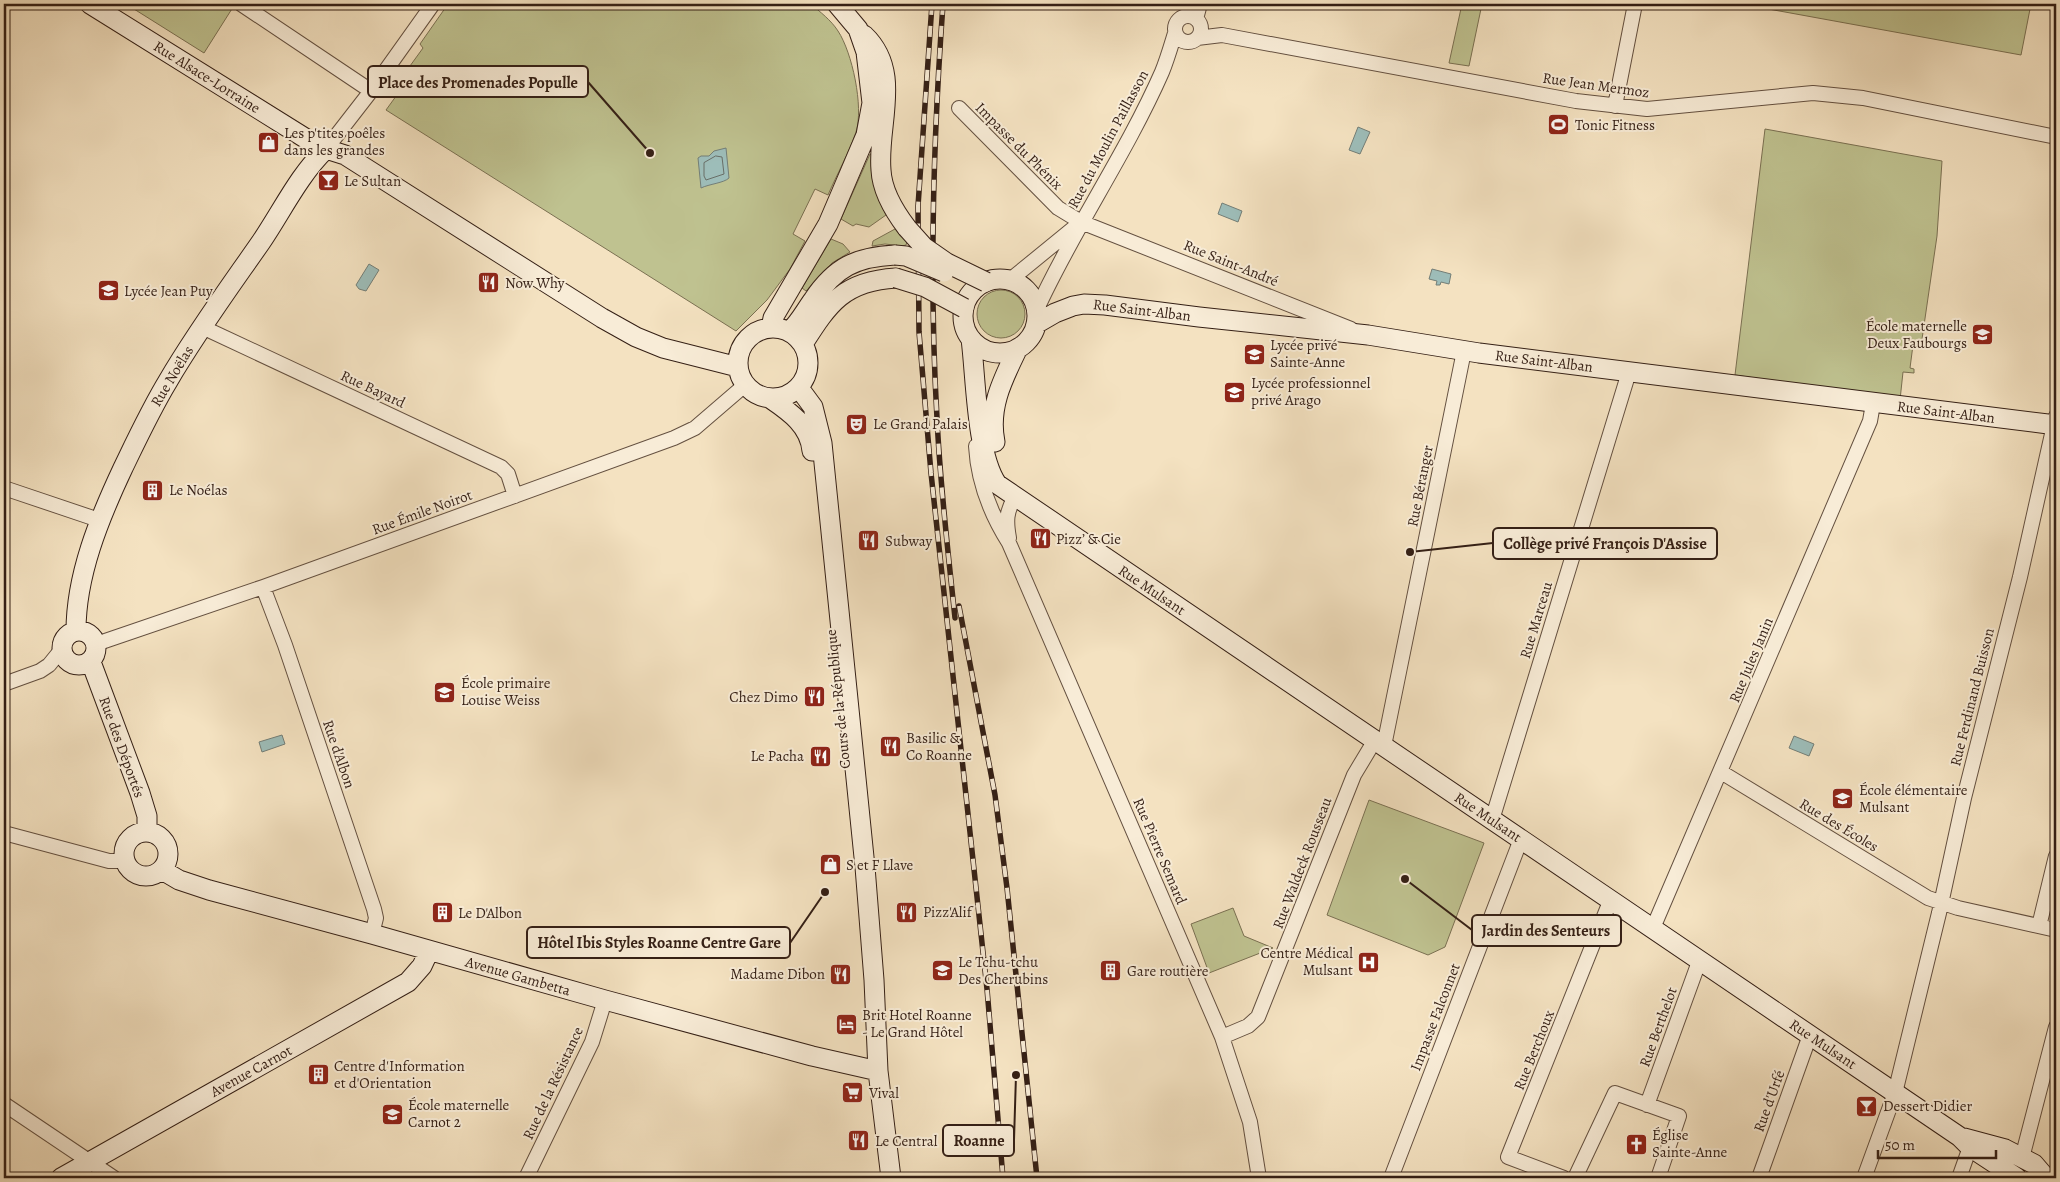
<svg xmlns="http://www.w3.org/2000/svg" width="2060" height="1182" font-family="Alegreya,serif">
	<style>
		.green { fill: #bfc290; stroke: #7a7052 }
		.water { fill: #9dbdb9; stroke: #737e77 }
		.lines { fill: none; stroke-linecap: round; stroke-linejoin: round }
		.shore { stroke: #686e67; stroke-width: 1 }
		.street-casing { stroke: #645040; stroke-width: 16 }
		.secondary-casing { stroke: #341f15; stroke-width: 21 }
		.street { stroke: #f8ecd7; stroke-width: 14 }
		.secondary { stroke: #f8ecd7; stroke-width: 19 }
		.rail-casing { stroke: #341f15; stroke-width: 5.5 }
		.rail { stroke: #f8ecd7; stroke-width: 4; stroke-dasharray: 11; stroke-linecap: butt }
		.secondary-bridge-casing { stroke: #341f15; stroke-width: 21; stroke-linecap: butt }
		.secondary-bridge { stroke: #f8ecd7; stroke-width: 19 }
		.labels { text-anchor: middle; stroke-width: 4; stroke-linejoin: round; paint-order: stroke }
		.street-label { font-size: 15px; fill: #341f15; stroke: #f8ecd7 }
		.poi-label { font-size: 15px; fill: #341f15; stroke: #f8ecd7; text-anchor: start }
		.leader { fill: none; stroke: #341f15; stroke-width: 2 }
		.callout-dot { fill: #341f15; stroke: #f8ecd7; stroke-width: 2 }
		.callout { fill: #f8ecd7; stroke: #341f15; stroke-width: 2 }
		.callout-label { font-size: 16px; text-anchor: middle; font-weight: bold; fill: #341f15 }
	</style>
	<rect width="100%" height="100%" fill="#f4e2c1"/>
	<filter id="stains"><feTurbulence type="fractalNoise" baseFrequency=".004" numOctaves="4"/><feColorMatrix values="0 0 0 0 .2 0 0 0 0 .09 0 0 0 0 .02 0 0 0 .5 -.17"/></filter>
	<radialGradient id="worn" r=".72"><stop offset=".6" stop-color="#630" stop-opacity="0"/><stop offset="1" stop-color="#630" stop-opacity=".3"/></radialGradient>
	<path class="green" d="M126,4H235L204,53Z
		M448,4H811C820,12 831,20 838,31C852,52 864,107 856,132C849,153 837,174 828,195L815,189L793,234L805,241L790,269L767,300L736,331L386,110L407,81L402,77L423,48L420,44Z
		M1462,4H1482L1469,66L1449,63Z
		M1741,4H2031L2021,55Z
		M1765,129L1942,161L1937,236L1921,346L1913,345L1910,368L1914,369V373L1903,372L1900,400L1735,375Z
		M870,154L873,155L879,199L886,215L869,227L856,224L853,226L841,219Z
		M895,229L907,242L906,245L902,246L885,244L872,246L873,241Z
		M831,239L843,244L850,252L832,263L806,291L802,288Z
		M977 314a24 24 0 1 1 48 0a24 24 0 1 1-48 0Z
		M1369,800L1484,843L1445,947L1428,955L1327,915Z
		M1233,908L1244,936L1273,948L1209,973L1191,924Z"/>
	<path class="water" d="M1358,127L1370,132L1360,154L1349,150Z
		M726,148L729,178C724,183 709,184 701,188L698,158L701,156H709L714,151Z
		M1222,203L1242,211L1238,222L1218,214Z
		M369,264L379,270L366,291L359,289L356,285Z
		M1432,269L1451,274L1449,284L1441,282L1440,285H1436L1437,281L1429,279Z
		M282,735L285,744L262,752L259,742Z
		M1794,736L1814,744L1809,756L1789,748Z"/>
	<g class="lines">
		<path class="shore" d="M716,156L722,157L724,174L706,180L704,176V163Z"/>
		<defs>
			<path id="street" d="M241,4L371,91
				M1175 29a13 13 0 1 1 26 0a13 13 0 1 1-26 0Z
				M1196,19L1200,4
				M1197,38L1222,35L1576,101L1647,109L1813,93L1863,98L2056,137
				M1615,106L1635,4
				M959,108L1058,208L1081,222L1351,329
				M326,149L371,91L433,4
				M1010,280L1075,227
				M1037,309C1074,228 1126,154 1162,72C1167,60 1171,46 1175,33
				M202,327L501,467L508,474L515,496
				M976,446C978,482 990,513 1009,543L1222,1037L1250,1122L1259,1178
				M4,488L99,520
				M1009,538C1006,521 1006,512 1015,497
				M263,587L285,645L374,909L376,918L372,934
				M96,644L263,587L674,438L695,428L745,385
				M4,684L40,671L49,665L62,649
				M1384,746L1464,351
				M1721,772L1928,898L1958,908L2056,930
				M1492,820L1629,372
				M4,833L109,861H125
				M2039,926L2056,856
				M1653,928L1870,421L1873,404
				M1222,1037L1248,1026L1258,1017L1354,775L1375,740
				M4,1104L114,1178
				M1647,1105L1700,959
				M2022,1158L2056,1027
				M526,1178L592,1042L605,1000
				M1391,1178L1521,839
				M1564,1178L1508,1157L1611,899
				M1575,1178L1615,1093L1679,1116L1658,1178
				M1759,1178L1810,1035
				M1864,1178L1895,1093L1939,913L1964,798L2020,577L2056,416
				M1959,1178L1970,1147"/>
			<path id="secondary" d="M90,4L305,138L326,149L345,155L602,318L636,337L663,348L738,367
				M864,35C903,72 877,124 881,170C882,191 894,211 907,228
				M963 316a37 37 0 1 1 74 0a37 37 0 1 1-74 0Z
				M1036,324L1055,313L1073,306L1084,304L1105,305L1199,317L1368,335L1479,353L2056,425
				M738 363a35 35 0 1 1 70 0a35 35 0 1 1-70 0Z
				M771,328L773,318L828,224L866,135L872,103L866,52L858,29L837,4
				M789,332C799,323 805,311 813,300C835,267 856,257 895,255
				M971,339C976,377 976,453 997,484L1960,1137L1970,1147L2017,1178
				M803,344C829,303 844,281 896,278
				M799,388L813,407L822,443L865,867L874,980L878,1071L891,1178
				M771,399C790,412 810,426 812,451
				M995,442C988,407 1003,379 1018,348
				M62 648a17 17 0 1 1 34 0a17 17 0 1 1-34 0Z
				M76,631C76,575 99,519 123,468C137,439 151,409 168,381C196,333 229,288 261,242C282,211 299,175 326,149
				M91,662L140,793L147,816V832
				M124 854a22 22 0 1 1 44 0a22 22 0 1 1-44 0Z
				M162,870L179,880L209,890L372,934L605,1000L812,1056L878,1071
				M1964,1138L2005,1149L2034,1164L2046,1178
				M61,1178L408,982L422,966L429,951"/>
		</defs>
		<use href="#street" class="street-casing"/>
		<use href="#secondary" class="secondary-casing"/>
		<use href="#street" class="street"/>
		<use href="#secondary" class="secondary"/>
		<defs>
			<path id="rail" d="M932,4L918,206L919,332L931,473L987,989L1003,1178
				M943,4C933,142 929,280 937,418C940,485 948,551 955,618
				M959,606L995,795L1007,888L1037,1178"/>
		</defs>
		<use href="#rail" class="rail-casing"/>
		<use href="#rail" class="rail"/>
		<defs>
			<path id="secondary-bridge" d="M907,228L924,247L947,263L986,282
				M895,255L906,256L944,272
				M896,278L925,287L964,308"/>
		</defs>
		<use href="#secondary-bridge" class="secondary-bridge-casing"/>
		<use href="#secondary-bridge" class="secondary-bridge"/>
	</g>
	<defs>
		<symbol id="stadium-square" viewBox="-11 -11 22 22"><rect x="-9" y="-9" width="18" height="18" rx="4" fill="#8f2418" stroke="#f8ecd7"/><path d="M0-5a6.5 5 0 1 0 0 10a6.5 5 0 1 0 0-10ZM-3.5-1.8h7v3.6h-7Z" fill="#fff"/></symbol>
		<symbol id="shop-square" viewBox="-11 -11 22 22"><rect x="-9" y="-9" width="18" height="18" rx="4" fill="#8f2418" stroke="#f8ecd7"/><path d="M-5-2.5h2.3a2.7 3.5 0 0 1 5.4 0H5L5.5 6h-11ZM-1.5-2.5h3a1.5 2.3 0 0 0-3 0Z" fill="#fff"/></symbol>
		<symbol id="bar-square" viewBox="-11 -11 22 22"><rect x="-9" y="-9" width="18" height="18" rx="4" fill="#8f2418" stroke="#f8ecd7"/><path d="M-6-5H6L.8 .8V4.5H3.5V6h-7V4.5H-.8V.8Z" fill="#fff"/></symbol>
		<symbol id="restaurant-square" viewBox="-11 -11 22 22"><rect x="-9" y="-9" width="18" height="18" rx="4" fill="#8f2418" stroke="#f8ecd7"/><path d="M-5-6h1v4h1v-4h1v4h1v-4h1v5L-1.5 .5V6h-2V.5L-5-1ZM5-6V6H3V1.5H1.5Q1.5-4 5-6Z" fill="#fff"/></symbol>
		<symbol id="school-square" viewBox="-11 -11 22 22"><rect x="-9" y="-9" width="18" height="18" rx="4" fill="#8f2418" stroke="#f8ecd7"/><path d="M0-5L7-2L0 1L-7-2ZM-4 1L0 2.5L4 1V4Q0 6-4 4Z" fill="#fff"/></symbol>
		<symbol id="theatre-square" viewBox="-11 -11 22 22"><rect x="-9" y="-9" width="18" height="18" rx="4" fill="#8f2418" stroke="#f8ecd7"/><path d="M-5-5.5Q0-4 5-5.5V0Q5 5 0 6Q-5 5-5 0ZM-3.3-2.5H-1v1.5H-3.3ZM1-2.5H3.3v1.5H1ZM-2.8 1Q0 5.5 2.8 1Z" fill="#fff"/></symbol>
		<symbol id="building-square" viewBox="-11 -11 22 22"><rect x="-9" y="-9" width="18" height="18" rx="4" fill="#8f2418" stroke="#f8ecd7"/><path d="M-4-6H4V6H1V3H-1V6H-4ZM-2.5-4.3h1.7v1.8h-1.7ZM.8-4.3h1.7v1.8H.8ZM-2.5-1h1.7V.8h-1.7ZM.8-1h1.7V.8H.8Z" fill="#fff"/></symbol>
		<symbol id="hospital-square" viewBox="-11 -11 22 22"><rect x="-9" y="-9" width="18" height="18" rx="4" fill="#8f2418" stroke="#f8ecd7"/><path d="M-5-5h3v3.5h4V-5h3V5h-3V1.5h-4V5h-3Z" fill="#fff"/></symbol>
		<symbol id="hotel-square" viewBox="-11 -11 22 22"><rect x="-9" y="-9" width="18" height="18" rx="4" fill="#8f2418" stroke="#f8ecd7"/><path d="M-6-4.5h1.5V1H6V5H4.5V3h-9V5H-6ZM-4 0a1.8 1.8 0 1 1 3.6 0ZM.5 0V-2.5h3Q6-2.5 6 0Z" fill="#fff"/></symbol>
		<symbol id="supermarket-square" viewBox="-11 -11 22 22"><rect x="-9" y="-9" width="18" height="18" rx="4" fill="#8f2418" stroke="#f8ecd7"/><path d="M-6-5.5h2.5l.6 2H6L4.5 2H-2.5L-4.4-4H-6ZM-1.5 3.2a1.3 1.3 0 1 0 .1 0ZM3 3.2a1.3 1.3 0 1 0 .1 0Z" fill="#fff"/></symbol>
		<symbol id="church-square" viewBox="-11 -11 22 22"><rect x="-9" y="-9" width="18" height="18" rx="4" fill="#8f2418" stroke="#f8ecd7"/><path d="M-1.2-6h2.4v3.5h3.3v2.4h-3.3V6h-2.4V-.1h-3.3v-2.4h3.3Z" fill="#fff"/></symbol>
	</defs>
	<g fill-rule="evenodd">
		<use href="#stadium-square" x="1546" y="112" width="25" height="25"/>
		<use href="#shop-square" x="256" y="130" width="25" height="25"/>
		<use href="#bar-square" x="316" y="168" width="25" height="25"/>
		<use href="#restaurant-square" x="476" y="270" width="25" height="25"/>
		<use href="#school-square" x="96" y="278" width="25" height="25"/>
		<use href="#school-square" x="1970" y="322" width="25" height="25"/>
		<use href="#school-square" x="1242" y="342" width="25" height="25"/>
		<use href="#school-square" x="1222" y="380" width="25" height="25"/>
		<use href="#theatre-square" x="844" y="412" width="25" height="25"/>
		<use href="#building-square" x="140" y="478" width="25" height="25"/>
		<use href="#restaurant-square" x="1028" y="526" width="25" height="25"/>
		<use href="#restaurant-square" x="856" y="528" width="25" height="25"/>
		<use href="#school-square" x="432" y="680" width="25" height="25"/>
		<use href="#restaurant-square" x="802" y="684" width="25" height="25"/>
		<use href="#restaurant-square" x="878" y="734" width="25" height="25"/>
		<use href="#restaurant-square" x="808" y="744" width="25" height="25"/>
		<use href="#school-square" x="1830" y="786" width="25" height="25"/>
		<use href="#shop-square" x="818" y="852" width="25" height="25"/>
		<use href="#restaurant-square" x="894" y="900" width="25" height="25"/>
		<use href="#building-square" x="430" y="900" width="25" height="25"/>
		<use href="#hospital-square" x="1356" y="950" width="25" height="25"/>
		<use href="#school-square" x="930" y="958" width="25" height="25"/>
		<use href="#building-square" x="1098" y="958" width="25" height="25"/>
		<use href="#restaurant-square" x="828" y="962" width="25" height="25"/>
		<use href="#hotel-square" x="834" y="1012" width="25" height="25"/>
		<use href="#building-square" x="306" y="1062" width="25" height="25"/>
		<use href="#supermarket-square" x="840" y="1080" width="25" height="25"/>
		<use href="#bar-square" x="1854" y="1094" width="25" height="25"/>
		<use href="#school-square" x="380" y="1102" width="25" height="25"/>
		<use href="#restaurant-square" x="846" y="1128" width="25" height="25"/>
		<use href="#church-square" x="1624" y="1132" width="25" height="25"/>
	</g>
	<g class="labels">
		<g class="street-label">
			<text transform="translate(207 77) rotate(32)" y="5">Rue Alsace-Lorraine</text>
			<text transform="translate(1596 85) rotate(8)" y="5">Rue Jean Mermoz</text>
			<text transform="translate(1108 139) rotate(-62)" y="5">Rue du Moulin Paillasson</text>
			<text transform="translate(1019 146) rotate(45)" y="5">Impasse du Phénix</text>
			<text transform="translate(1231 263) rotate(22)" y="5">Rue Saint-André</text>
			<text transform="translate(1142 310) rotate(7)" y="5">Rue Saint-Alban</text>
			<text transform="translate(1544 361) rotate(7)" y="5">Rue Saint-Alban</text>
			<text transform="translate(172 376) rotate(-59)" y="5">Rue Noëlas</text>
			<text transform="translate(373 389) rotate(25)" y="5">Rue Bayard</text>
			<text transform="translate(1946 412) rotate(7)" y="5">Rue Saint-Alban</text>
			<text transform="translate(1420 486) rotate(-79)" y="5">Rue Béranger</text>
			<text transform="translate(422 512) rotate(-20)" y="5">Rue Émile Noirot</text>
			<text transform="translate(1152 590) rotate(34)" y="5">Rue Mulsant</text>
			<text transform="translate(1536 620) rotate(-73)" y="5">Rue Marceau</text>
			<text transform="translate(1751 660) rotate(-67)" y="5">Rue Jules Janin</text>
			<text transform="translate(1972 697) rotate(-76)" y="5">Rue Ferdinand Buisson</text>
			<text transform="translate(838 699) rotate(-96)" y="5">Cours de la République</text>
			<text transform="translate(122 747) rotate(70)" y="5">Rue des Déportés</text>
			<text transform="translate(339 754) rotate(71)" y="5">Rue d'Albon</text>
			<text transform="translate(1488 817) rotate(34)" y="5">Rue Mulsant</text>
			<text transform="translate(1839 825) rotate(31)" y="5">Rue des Écoles</text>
			<text transform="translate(1160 851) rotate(67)" y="5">Rue Pierre Semard</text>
			<text transform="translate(1302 863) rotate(-69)" y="5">Rue Waldeck Rousseau</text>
			<text transform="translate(518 976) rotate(16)" y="5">Avenue Gambetta</text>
			<text transform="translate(1435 1017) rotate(-69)" y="5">Impasse Falconnet</text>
			<text transform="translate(1658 1027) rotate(-70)" y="5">Rue Berthelot</text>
			<text transform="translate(1823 1044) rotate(34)" y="5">Rue Mulsant</text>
			<text transform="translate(1534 1050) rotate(-68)" y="5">Rue Berchoux</text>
			<text transform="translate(251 1071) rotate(-29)" y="5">Avenue Carnot</text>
			<text transform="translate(553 1083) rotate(-65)" y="5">Rue de la Résistance</text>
			<text transform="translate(1769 1101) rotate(-70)" y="5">Rue d'Urfé</text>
		</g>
		<g class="poi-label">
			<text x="1575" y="130">Tonic Fitness</text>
			<text x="284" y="138">Les p'tites poêles<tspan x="284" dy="17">dans les grandes</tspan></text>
			<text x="344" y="186">Le Sultan</text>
			<text x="505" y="288">Now Why</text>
			<text x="124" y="296">Lycée Jean Puy</text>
			<text x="1967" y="331" text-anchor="end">École maternelle<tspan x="1967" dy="17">Deux Faubourgs</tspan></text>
			<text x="1270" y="350">Lycée privé<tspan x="1270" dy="17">Sainte-Anne</tspan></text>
			<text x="1251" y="388">Lycée professionnel<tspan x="1251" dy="17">privé Arago</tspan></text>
			<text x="873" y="429">Le Grand Palais</text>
			<text x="169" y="495">Le Noélas</text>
			<text x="1056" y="544">Pizz’ &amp; Cie</text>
			<text x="885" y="546">Subway</text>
			<text x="461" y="688">École primaire<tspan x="461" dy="17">Louise Weiss</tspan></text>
			<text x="798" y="702" text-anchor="end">Chez Dimo</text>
			<text x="906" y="743">Basilic &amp;<tspan x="906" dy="17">Co Roanne</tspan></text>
			<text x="804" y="761" text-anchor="end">Le Pacha</text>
			<text x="1859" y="795">École élémentaire<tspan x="1859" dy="17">Mulsant</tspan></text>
			<text x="846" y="870">S et F Llave</text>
			<text x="923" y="917">Pizz'Alif</text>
			<text x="458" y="918">Le D'Albon</text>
			<text x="1353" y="958" text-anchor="end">Centre Médical<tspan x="1353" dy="17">Mulsant</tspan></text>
			<text x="958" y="967">Le Tchu-tchu<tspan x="958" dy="17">Des Cherubins</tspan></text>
			<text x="1127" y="976">Gare routière</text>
			<text x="825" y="979" text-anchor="end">Madame Dibon</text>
			<text x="862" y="1020">Brit Hotel Roanne<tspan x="862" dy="17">- Le Grand Hôtel</tspan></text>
			<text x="334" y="1071">Centre d'Information<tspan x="334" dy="17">et d'Orientation</tspan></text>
			<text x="869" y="1098">Vival</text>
			<text x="408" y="1110">École maternelle<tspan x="408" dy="17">Carnot 2</tspan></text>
			<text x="1883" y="1111">Dessert Didier</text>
			<text x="1652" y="1140">Église<tspan x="1652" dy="17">Sainte-Anne</tspan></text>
			<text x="875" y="1146">Le Central</text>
		</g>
	</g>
	<path class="leader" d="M650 153L588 82M1410 552L1493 543M1405 879L1472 930M825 892L790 943M1016 1075L1014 1140"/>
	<g class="callout-dot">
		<circle cx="650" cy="153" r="5"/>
		<circle cx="1410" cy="552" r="5"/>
		<circle cx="1405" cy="879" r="5"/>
		<circle cx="825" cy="892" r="5"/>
		<circle cx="1016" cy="1075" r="5"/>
	</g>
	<g class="callout">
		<rect x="368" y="66" width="220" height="31" rx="5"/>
		<rect x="1493" y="528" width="224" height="31" rx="5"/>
		<rect x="1472" y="915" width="149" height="31" rx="5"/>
		<rect x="527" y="927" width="263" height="31" rx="5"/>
		<rect x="943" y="1125" width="71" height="31" rx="5"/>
	</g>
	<g class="callout-label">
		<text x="478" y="88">Place des Promenades Populle</text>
		<text x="1605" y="549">Collège privé François D'Assise</text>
		<text x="1546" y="936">Jardin des Senteurs</text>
		<text x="659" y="948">Hôtel Ibis Styles Roanne Centre Gare</text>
		<text x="979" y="1146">Roanne</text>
	</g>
	<rect width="2060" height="1182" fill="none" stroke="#f4e2c1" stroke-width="20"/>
	<rect x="5" y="5" width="2050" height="1172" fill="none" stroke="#341f15" stroke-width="2.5"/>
	<rect x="10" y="10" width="2040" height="1162" fill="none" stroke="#341f15"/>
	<path d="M1878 1150v8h118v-8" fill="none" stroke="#341f15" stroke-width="2.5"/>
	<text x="1885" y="1150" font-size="15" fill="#341f15" stroke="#f8ecd7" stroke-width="4" paint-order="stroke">50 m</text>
	<rect width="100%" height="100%" filter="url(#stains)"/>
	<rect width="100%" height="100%" fill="url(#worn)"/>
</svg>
